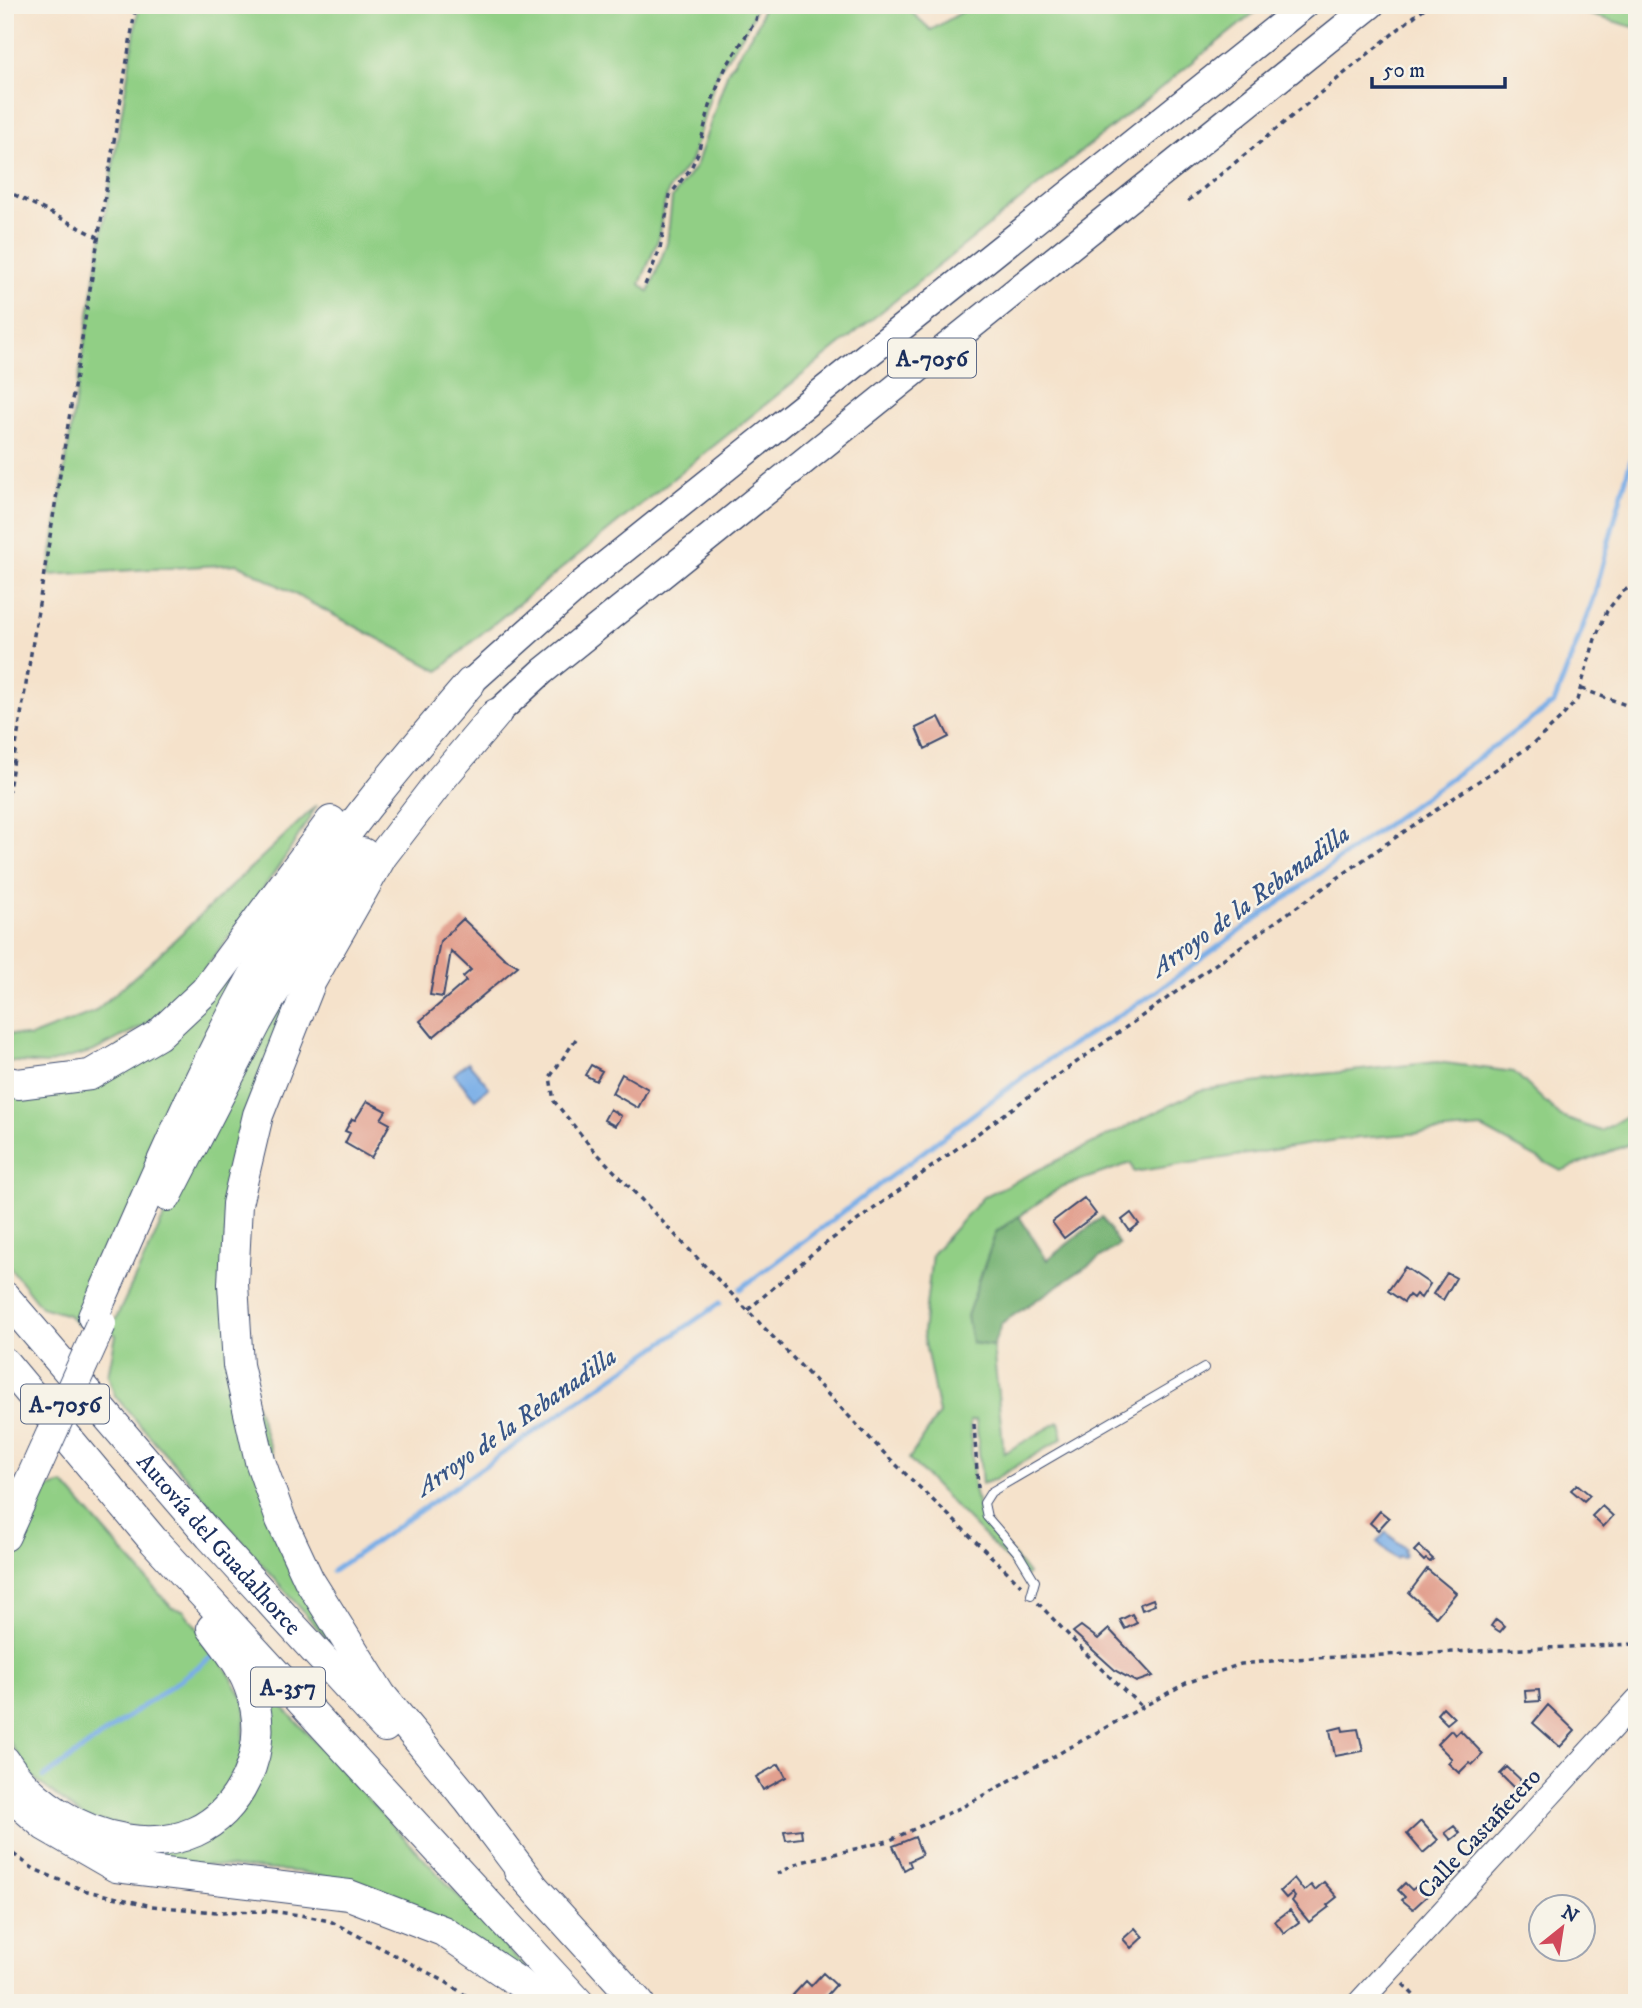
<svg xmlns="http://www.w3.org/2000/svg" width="1642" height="2008" font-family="'IM FELL DW Pica',serif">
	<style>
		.green { fill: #91cf85; stroke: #567f72; stroke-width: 2 }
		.forest { fill: #74b272; stroke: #487068; stroke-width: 2 }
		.water { fill: #79aee7; stroke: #4a6ea2; stroke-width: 2 }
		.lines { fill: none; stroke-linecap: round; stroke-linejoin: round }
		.stream { stroke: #79aee7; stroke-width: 5 }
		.building { fill: #e2a08f }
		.lane-casing { stroke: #3c4a6e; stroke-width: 10 }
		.secondary-casing { stroke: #3c4a6e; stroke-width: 25 }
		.primary-casing { stroke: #3c4a6e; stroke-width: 29 }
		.highway-casing { stroke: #3c4a6e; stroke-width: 32 }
		.path { stroke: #3c4a6e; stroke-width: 3.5; stroke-dasharray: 5 5; stroke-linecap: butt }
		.lane { stroke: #fff; stroke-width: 8 }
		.secondary { stroke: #fff; stroke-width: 23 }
		.primary { stroke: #fff; stroke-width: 26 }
		.highway { stroke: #fff; stroke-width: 30 }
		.highway-bridge-casing { stroke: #3c4a6e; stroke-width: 32; stroke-linecap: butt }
		.highway-bridge { stroke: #fff; stroke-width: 30 }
		.labels { text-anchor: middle; stroke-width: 5; stroke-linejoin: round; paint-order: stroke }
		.shield { fill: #f7f3e8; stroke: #5d6a87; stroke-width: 2 }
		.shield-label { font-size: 23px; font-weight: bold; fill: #1b2f5e }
		.street-label { font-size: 24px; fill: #1b2f5e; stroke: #f7f3e8 }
		.water-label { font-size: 26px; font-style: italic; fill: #375587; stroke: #f7f3e8 }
	</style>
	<rect width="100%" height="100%" fill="#f7f3e8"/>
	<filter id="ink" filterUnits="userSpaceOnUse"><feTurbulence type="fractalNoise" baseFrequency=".0143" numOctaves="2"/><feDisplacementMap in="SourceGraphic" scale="14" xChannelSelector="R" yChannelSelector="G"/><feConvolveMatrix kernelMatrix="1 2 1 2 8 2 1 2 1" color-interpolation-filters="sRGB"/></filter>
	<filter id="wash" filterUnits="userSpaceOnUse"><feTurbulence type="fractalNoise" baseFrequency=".00686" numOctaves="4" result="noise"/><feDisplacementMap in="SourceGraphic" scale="28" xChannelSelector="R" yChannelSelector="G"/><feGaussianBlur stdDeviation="1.57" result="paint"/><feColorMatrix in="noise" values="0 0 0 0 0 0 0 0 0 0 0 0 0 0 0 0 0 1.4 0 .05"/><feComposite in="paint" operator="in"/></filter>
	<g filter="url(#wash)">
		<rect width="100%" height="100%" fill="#f5e2cb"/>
		<path class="green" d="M139,5H756C750,33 727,52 716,77L691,161L669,189L663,209L658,240L640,284L649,292L667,243L672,198L696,166L728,71L759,22L763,5H904L931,30L974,5H1264L630,513L475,639L439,671L238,564L49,575C76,384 109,195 139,5Z
			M1556,5H1637V28Z
			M317,805L288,853L231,935L186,992L143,1026L94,1051L46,1064L5,1061V1033L30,1037L94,1012L149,964Z
			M315,937L296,994L223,1304L335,1648L115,1396L108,1375L116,1335L110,1331L194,1154Z
			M251,952L78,1325L68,1315L41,1307L5,1261V1094H52Z
			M1437,1062L1514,1072L1561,1117L1601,1131L1637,1110V1141L1561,1171L1482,1128L1337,1140L1134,1172L1131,1163L1061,1187L996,1232L972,1343L993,1346L1004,1453L1059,1422L1063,1438L993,1480L982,1484L976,1420L970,1421L974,1488L980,1514L1028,1574L1024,1577L909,1459L939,1414L923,1333L932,1254L983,1197L1201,1090L1313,1075Z
			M64,1484L172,1608L183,1610L218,1654L246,1703L242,1760L224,1795L193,1822L158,1832L84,1818L30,1775L5,1735V1560L35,1492Z
			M256,1678L530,1973L354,1884L302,1872L169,1862L98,1848L236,1811Z"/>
		<path class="forest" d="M1019,1216L1047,1260L1102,1217L1119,1245L1002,1323L993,1346L972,1343L967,1316L996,1232Z"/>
		<path class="water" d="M468,1062L489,1087L475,1099L454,1074Z
			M1386,1532L1405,1549L1403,1551L1405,1555L1403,1558L1398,1557L1396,1559L1377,1542Z"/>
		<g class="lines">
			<path class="stream" d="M740,1289L1035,1068L1153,994L1554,703L1593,600L1637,437
				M333,1571L720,1303
				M44,1777L213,1656"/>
		</g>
		<g id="blocks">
			<path class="building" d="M939,717L949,737L925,749L916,728Z
				M463,919L504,958L518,966L433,1037L420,1021L466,981L463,977L471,970L451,951L443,997L430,995L440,941Z
				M591,1065L602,1071L596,1081L585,1075Z
				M622,1074L648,1089L638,1108L612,1093Z
				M367,1101L386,1111L381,1119L390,1124L371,1158L345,1143L350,1133L345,1131L352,1119L355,1120Z
				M610,1109L621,1116L615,1126L604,1120Z
				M1084,1198L1096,1214L1064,1238L1052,1222Z
				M1131,1213L1139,1224L1130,1231L1122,1220Z
				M1405,1267L1430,1284L1421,1298L1416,1294L1413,1298L1409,1295L1404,1302L1388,1291Z
				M1447,1273L1456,1278L1443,1300L1433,1294Z
				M1577,1484L1590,1495L1584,1501L1571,1490Z
				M1602,1506L1613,1516L1603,1527L1592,1516Z
				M1380,1511L1389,1518L1378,1530L1370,1523Z
				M1419,1546L1433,1559L1430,1562L1426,1559L1424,1561L1414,1551Z
				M1427,1569L1456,1593L1436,1617L1409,1593Z
				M1153,1599L1155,1605L1142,1610L1140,1604Z
				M1132,1614L1137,1623L1125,1629L1120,1620Z
				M1496,1619L1505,1626L1500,1632L1491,1626Z
				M1081,1626L1098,1639L1109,1629L1153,1676L1136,1682L1116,1671L1073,1632Z
				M1539,1690L1540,1701L1526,1702L1525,1691Z
				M1548,1705L1575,1731L1560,1747L1533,1723Z
				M1443,1707L1454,1718L1447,1724L1437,1714Z
				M1342,1727L1343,1731L1358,1729L1363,1751L1335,1756L1330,1730Z
				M1451,1730L1455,1735L1460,1730L1483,1754L1472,1765L1469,1763L1459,1773L1448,1763L1452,1759L1437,1744Z
				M779,1764L786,1777L763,1790L756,1777Z
				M1507,1767L1522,1781L1515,1789L1500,1774Z
				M1421,1821L1438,1840L1423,1853L1407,1834Z
				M1454,1826L1460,1833L1451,1840L1445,1833Z
				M801,1829L802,1838L786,1840L784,1831Z
				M915,1837L922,1855L909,1861L911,1866L904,1870L893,1846Z
				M1294,1878L1304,1891L1311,1885L1315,1890L1324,1882L1337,1897L1327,1905L1329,1907L1309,1922L1292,1901L1295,1897L1292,1893L1286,1898L1280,1891Z
				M1405,1883L1412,1890L1417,1886L1427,1896L1413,1909L1402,1900L1405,1897L1398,1890Z
				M1290,1910L1299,1922L1284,1933L1275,1921Z
				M1135,1928L1143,1937L1131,1948L1123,1939Z
				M823,1973L836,1985L820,2003H807L801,1998L799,2000L793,1995L806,1981L811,1986Z"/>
		</g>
	</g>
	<g filter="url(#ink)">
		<use href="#blocks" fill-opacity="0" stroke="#3c4a6e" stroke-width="2"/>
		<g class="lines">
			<defs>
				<path id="lane" d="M1031,1595L1035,1581L1018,1553L987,1517L984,1503L991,1492L1204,1368"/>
				<path id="secondary" d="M1359,2003L1637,1700"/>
				<path id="primary" d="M470,683L581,584L1305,5
					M496,714L543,671L1371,5"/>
				<g id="highway">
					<path d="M496,714L442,778L382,856L311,981L258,1115L237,1204L233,1284L238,1365L260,1461L281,1520L309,1580L381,1695L469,1801L531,1883"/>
					<path d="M5,1081L18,1084L90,1075L158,1035L205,991L331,821"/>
					<path d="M167,1196L257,1022L315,921L363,853"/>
					<path id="s1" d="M5,1297L210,1536L385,1727"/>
					<path d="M93,1317C155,1179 212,1036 294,908C346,828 408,755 470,683"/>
					<path d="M5,1363L153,1540L579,2003"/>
					<path d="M5,1536L29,1483"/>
					<path d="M5,1761C56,1841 197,1884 246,1779C260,1749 261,1717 249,1686C241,1665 226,1646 212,1628"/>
					<path d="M5,1791L45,1826L116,1867L349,1895L443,1931L521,1984L544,2003"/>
					<path d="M519,1871L639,2003"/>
				</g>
			</defs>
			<use href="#lane" class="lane-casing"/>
			<use href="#secondary" class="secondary-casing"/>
			<use href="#primary" class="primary-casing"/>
			<use href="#highway" class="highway-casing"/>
			<path class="path" d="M5,190L98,237
				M1188,201L1428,5
				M645,285L660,249L670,195L691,168L698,153L709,109L720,80L726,67L756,20L760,5
				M1582,689L1637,709
				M5,814L136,5
				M576,1039L550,1077L554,1101L591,1147L886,1455L1021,1585
				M748,1310L814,1252L1064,1071L1383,846L1533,744L1559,720L1577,700L1595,639L1607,611L1622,592L1637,583
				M974,1424L978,1488
				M1038,1603L1097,1665L1142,1707
				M5,1848L34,1869L83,1890L152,1906L216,1912L270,1911L300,1915L330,1921L446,1982L477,2003
				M777,1874L801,1862L888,1841L964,1806L1186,1683L1241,1664L1292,1659L1637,1644
				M1403,1984L1421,2003"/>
			<use href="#lane" class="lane"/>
			<use href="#secondary" class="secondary"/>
			<use href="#primary" class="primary"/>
			<use href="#highway" class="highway"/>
			<defs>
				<path id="highway-bridge" d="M29,1483L101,1324"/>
			</defs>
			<use href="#highway-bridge" class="highway-bridge-casing"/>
			<use href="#highway-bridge" class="highway-bridge"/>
		</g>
	</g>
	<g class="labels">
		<g class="shield">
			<rect x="888" y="338.5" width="88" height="39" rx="5"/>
			<rect x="21" y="1384.5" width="88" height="39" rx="5"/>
			<rect x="251" y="1667.5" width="74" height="39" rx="5"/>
		</g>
		<g class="shield-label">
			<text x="932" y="366">A-7056</text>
			<text x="65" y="1412">A-7056</text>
			<text x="288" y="1695">A-357</text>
		</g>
		<g class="street-label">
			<text dy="8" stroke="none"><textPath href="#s1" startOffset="327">Autovía del Guadalhorce</textPath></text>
			<text transform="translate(1479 1833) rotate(-47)" y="8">Calle Castañetero</text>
		</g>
		<g class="water-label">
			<text transform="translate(1250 900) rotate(-36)" y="9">Arroyo de la Rebanadilla</text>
			<text transform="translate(516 1421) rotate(-35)" y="9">Arroyo de la Rebanadilla</text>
		</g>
	</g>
	<rect width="1642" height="2008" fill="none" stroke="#f7f3e8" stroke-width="28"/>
	<g transform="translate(1562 1928) rotate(30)"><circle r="33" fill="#f7f3e8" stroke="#9fa5b1" stroke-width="2"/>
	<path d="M0-5L12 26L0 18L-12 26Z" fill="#d1495b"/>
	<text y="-10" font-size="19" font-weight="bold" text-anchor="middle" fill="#1b2f5e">N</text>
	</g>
	<path d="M1372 77v10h133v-10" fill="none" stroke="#1b2f5e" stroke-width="3.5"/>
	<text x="1383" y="77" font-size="21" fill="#1b2f5e" stroke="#f7f3e8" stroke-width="5" paint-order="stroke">50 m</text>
</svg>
